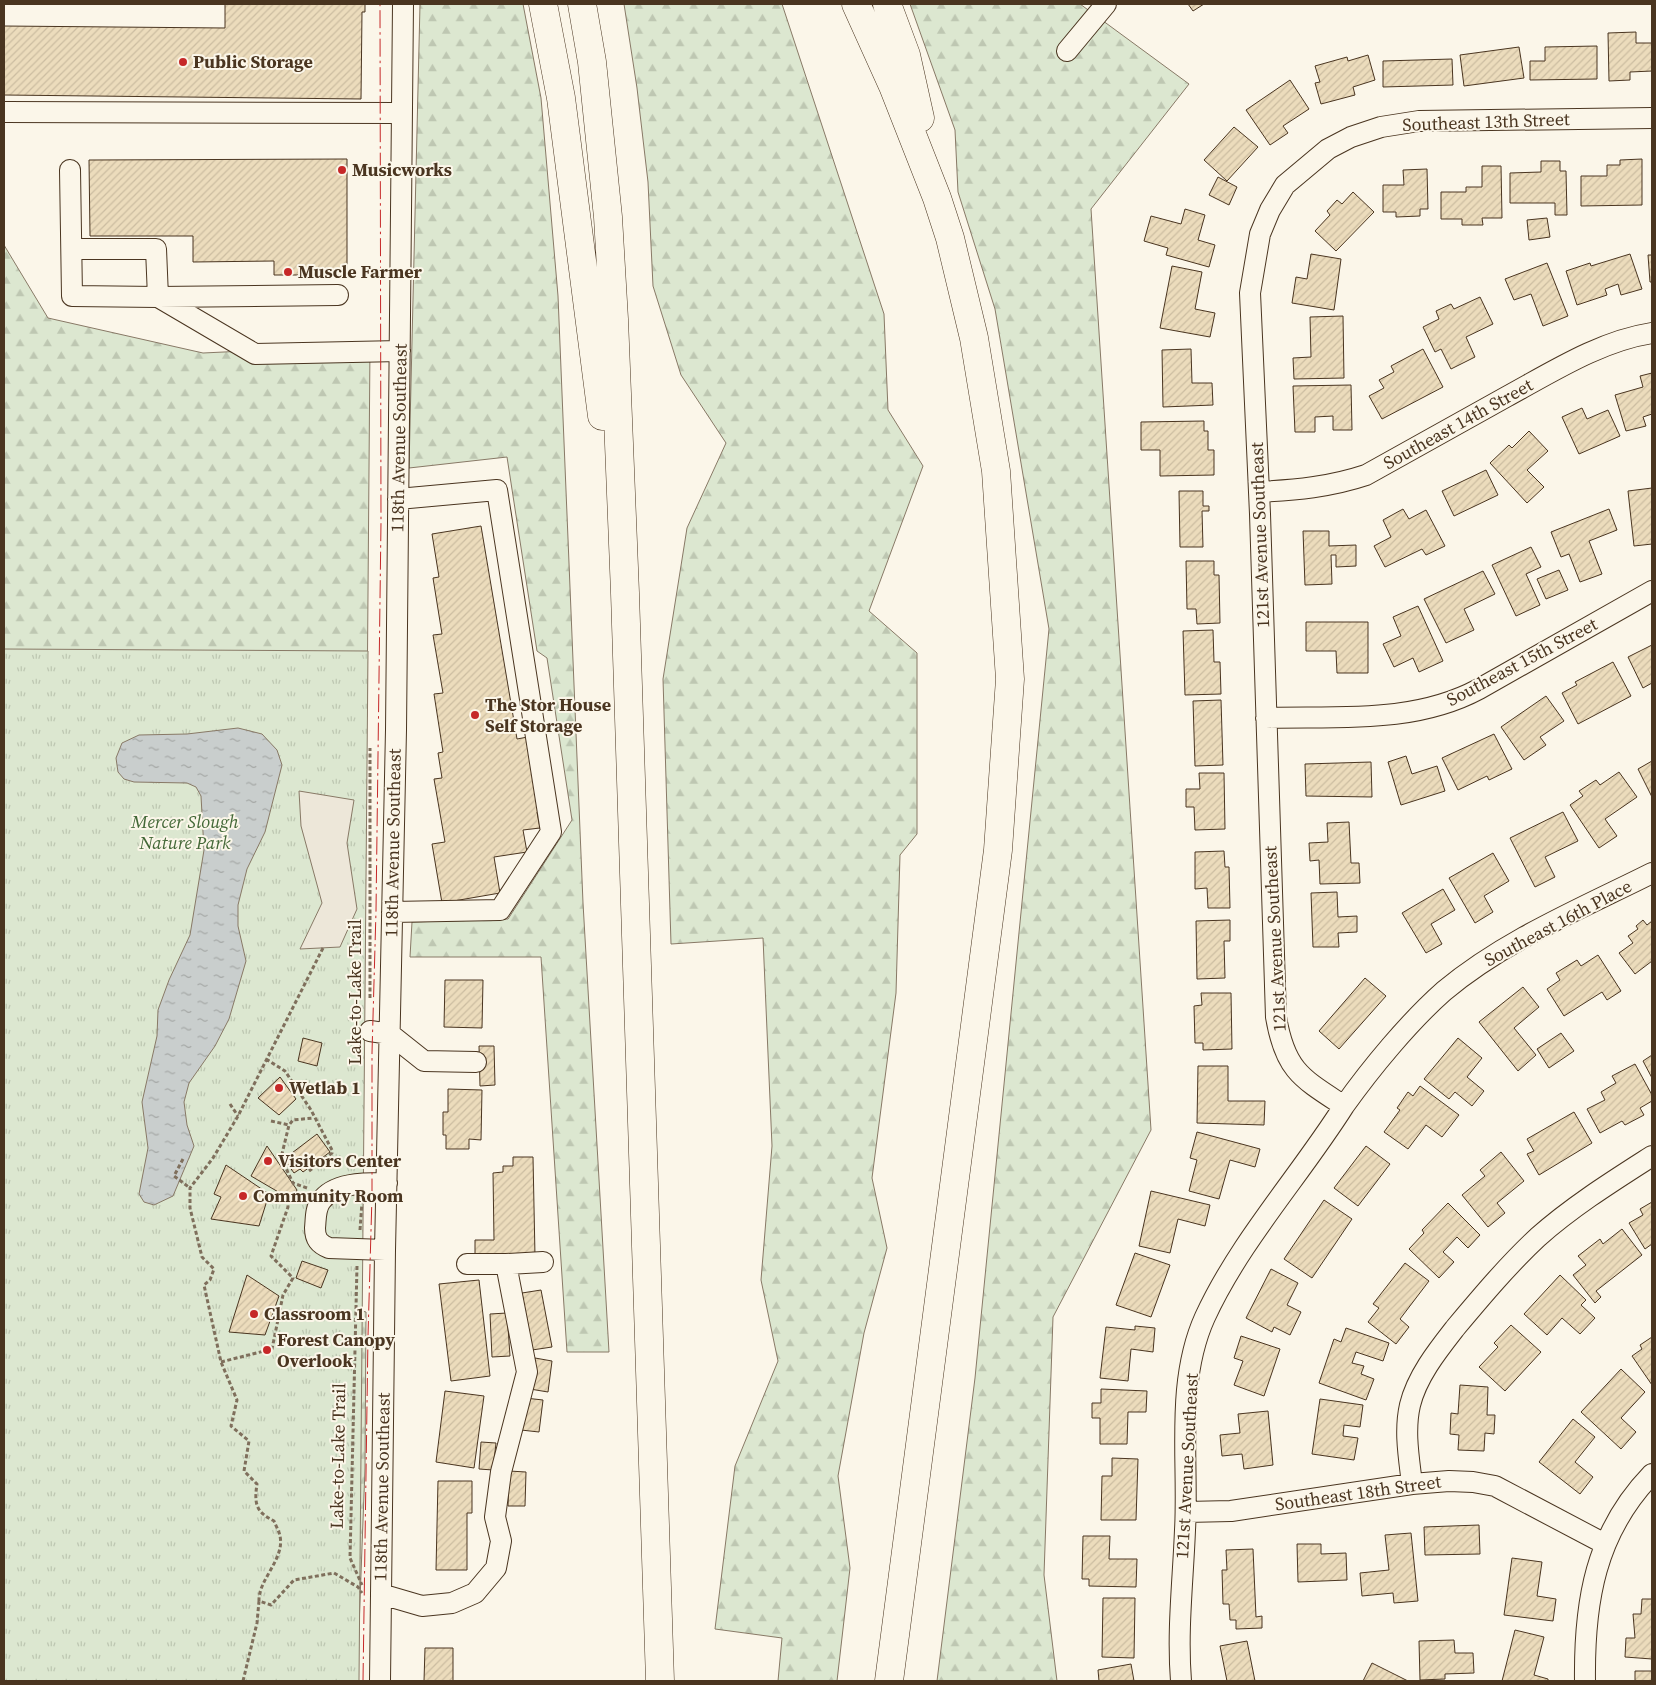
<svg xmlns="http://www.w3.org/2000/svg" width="1656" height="1685" font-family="'Source Serif 4',serif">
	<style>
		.forest { fill: url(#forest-firs); stroke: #887966 }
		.park { fill: url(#park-tufts); stroke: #887966 }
		.parking { fill: #ede7d9; stroke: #887966 }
		.water { fill: url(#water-ripples); stroke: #887966 }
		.building { fill: url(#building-hatch); stroke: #4a3520 }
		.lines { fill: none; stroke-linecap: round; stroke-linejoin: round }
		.minor-casing { stroke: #4a3520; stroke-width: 22 }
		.highway-casing { stroke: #4a3520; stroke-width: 29 }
		.path { stroke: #7f6f5c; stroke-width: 3; stroke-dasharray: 4 2.5; stroke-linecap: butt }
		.minor { stroke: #fbf6e9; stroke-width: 20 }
		.highway { stroke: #fbf6e9; stroke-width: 28 }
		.power { stroke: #c62828; stroke-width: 1; stroke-dasharray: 18 4 2.5 4; stroke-linecap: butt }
		.poi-dot { fill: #c62828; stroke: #fbf6e9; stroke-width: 2 }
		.labels { text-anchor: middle; stroke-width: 4; stroke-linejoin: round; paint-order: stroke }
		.poi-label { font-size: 18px; font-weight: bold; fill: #4a3520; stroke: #fbf6e9; text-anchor: start }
		.street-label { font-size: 18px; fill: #4a3520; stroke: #fbf6e9 }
		.park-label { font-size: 18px; font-style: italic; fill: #436837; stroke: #fbf6e9 }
	</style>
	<defs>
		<pattern id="forest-firs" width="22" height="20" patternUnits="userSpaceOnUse" patternTransform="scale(1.25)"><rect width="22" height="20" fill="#dce7d0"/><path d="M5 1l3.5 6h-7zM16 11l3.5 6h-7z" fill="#bec7b2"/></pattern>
		<pattern id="park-tufts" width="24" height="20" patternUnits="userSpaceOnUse" patternTransform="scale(1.25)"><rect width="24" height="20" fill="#dce7d0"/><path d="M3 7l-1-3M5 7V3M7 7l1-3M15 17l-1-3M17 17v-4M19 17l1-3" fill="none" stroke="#bec7b2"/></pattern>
		<pattern id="water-ripples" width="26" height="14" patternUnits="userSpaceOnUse" patternTransform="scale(1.25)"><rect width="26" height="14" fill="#c9cecd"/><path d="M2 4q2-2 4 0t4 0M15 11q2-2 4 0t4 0" fill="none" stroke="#a5a8a6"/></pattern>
		<pattern id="building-hatch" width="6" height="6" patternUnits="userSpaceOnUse" patternTransform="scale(1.25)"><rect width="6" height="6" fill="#ecdcbc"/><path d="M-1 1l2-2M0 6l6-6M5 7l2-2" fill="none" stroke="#ccbda1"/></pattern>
	</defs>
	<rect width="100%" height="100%" fill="#fbf6e9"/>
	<path class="forest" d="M420,4H523L541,98L558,296L583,903L609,1352H567L541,957H410L412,922L508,919L572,820L547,658L537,651L507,457L409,468Z
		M624,4H782L884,314L888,410L923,466L869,611L917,653V834L900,855L896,993L872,1178L887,1248L864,1333L838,1476L850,1568L837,1681H778L782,1638L715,1629L735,1466L778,1361L761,1280L772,1146L763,938L671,944L663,679L687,528L726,443L681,375L653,286L648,182L637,88Z
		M910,4H1080L1189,84L1091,209L1151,1130L1053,1317L1044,1575L1057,1681H937L975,1378L1049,629L995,309L958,192L955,130Z
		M4,245L48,318L203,353L370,345L367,717L325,753L316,1300L366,1312L365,1468L357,1681L4,1362Z"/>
	<path class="park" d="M4,649L368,651L359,1681H4Z"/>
	<path class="parking" d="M299,791L354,800L347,843L357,909L340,947L300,949L322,903L301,826Z"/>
	<path class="water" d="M238,728L262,734L277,750L282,765L265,832L247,869L238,905V926L246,961L229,1019L215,1046L189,1083L184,1102L187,1125L194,1146L173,1196L154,1205L144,1202L139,1194L148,1148L142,1102L157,1036L158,1010L169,980L190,935L204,850L201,796L196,787L187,783L134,782L124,779L118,772L116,758L122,743L139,735L187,734Z"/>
	<path class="building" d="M225,4H365V12H362L361,99L4,95V26L225,28Z
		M1188,4H1204L1193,11Z
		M1636,32V43H1652V71L1630,72V80L1609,81L1608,33Z
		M1597,46V79L1530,80V61H1545V47Z
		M1519,47L1524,78L1464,86L1460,55Z
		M1368,55L1375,80L1353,87L1355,95L1321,104L1315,83L1320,82L1315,66L1347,57L1348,61Z
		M1452,59L1453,85L1383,87V61Z
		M1290,80L1309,109L1283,126L1288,133L1270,145L1246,110Z
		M1234,127L1258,147L1227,181L1204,160Z
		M347,159V275H274V261L193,262V236H90L89,160Z
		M1642,159V205L1581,206V176H1607V165H1620V160Z
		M1541,161H1560V171H1566L1567,215H1555V203H1510V173L1541,172Z
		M1482,166H1501L1502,218H1482L1483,225H1462V219H1441V192H1466V187H1482Z
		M1427,169L1428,209H1420V216L1396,217V212H1383V185H1404L1403,170Z
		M1218,177L1237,187L1229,205L1209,195Z
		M1353,192L1374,212L1336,251L1315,231L1330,215L1327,211L1337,200L1342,204Z
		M1185,209L1205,215L1198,240L1215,245L1209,267L1166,255L1168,248L1144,241L1151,216L1181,224Z
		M1547,218L1550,237L1529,240L1527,220Z
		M1311,254L1341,259L1334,310L1292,303L1296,277L1307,279Z
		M1630,254L1642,289L1621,295L1618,284L1605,289L1607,295L1577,305L1566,271L1590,263L1591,266Z
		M1648,255H1652V282H1650Z
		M1547,263L1568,316L1543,326L1531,294L1514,300L1505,279Z
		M1172,266L1202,272L1195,309L1215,313L1210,337L1160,328Z
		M1480,297L1493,324L1466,337L1475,357L1451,369L1441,349L1435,352L1423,327L1439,319L1436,311L1451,304L1454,309Z
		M1343,316L1344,378L1294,379L1293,358L1311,357L1310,317Z
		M1191,349L1192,383H1212L1213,405L1163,407L1162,350Z
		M1423,349L1443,387L1382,419L1369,396L1384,388L1379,380L1394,372L1391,366Z
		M1652,373V414L1643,417L1646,426L1626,431L1615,395L1643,387L1640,376Z
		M1351,385L1352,430H1333V416L1315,417V432H1295L1293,386Z
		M1582,408L1587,419L1608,410L1620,436L1579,454L1562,417Z
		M1204,421V431H1208V450H1214V475L1160,476V450H1141V422Z
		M1529,431L1548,451L1527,470L1544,487L1527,503L1490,463L1509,445L1512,448Z
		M1486,470L1498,495L1454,516L1442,491Z
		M1652,488V544L1634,546L1628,491Z
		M1179,491H1203V506H1209V511H1202L1203,547H1180Z
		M1403,509L1409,519L1426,510L1445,546L1426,555L1422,549L1385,567L1374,546L1391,537L1383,520Z
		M1609,509L1617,530L1589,541L1602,574L1580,582L1569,554L1561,557L1551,532Z
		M481,526L517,739L533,736L545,811L537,812L540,828L523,830L527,852L494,857L500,893L442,903L432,844L445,842L434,779L442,778L438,753L443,752L434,694L443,693L433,635L442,634L433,578L439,577L432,534Z
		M1303,531H1329V546L1356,545V566L1336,567V555H1331L1332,584L1305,585Z
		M1531,547L1541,567L1526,574L1540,605L1516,616L1492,565Z
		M1186,561H1214V575H1219L1220,623L1197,624L1196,609H1187Z
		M1559,570L1568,590L1546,599L1537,579Z
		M1483,571L1495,594L1464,609L1474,630L1446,643L1424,599Z
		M1418,606L1443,661L1419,672L1413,658L1394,667L1383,644L1401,636L1393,617Z
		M1306,622H1368V673H1337L1336,651H1306Z
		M1213,630L1214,662H1220L1221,694L1185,695L1183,631Z
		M1652,645V683L1643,688L1628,657Z
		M1613,662L1631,696L1578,724L1562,693L1577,685L1575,682Z
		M1546,696L1564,721L1540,737L1546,745L1524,760L1501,727Z
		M1221,700L1223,765L1195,766L1193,701Z
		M1494,734L1512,769L1489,780L1487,776L1458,790L1442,758Z
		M1406,756L1412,774L1437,766L1445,791L1401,805L1388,762Z
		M1652,761V797L1638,769Z
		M1371,762L1372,797L1306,796L1305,764Z
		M1619,772L1637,797L1605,819L1617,836L1599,848L1570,805L1583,796L1579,791L1596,780L1600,785Z
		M1199,773H1224L1225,829L1195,830L1194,807H1186V789H1200Z
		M1563,812L1578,841L1545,857L1555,877L1535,887L1510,838Z
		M1349,822L1351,863H1359L1360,883L1320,884L1319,860L1310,861L1309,843L1328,842L1327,823Z
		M1224,851L1225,867H1229L1230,908H1208L1207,888L1195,889V852Z
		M1493,853L1509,881L1484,896L1493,912L1475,923L1449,878Z
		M1443,889L1455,910L1431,924L1442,944L1426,953L1402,913Z
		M1337,892L1338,917L1357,916V932L1338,933L1339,947H1313L1311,893Z
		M1230,920V941H1224L1225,978L1197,979L1196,921Z
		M1643,920L1647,925L1652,921V961L1635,974L1619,953L1633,943L1628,936L1638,929L1636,926Z
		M1598,955L1621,991L1607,1000L1602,992L1564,1016L1547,989L1560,980L1556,973L1577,960L1581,966Z
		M1365,978L1386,996L1339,1049L1319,1031Z
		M445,980H483L482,1028L444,1027Z
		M1523,987L1539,1007L1514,1028L1536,1055L1518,1071L1479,1022Z
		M1201,993H1231L1232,1049L1203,1050V1043H1195L1194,1006L1202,1005Z
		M1561,1033L1574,1051L1549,1068L1537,1049Z
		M303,1038L322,1043L317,1066L298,1061Z
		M1458,1038L1482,1058L1467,1077L1484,1091L1472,1106L1455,1092L1449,1099L1424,1079Z
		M479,1046H494L495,1085L480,1086Z
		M1652,1055V1078L1643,1061Z
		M1635,1064L1652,1095V1101L1640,1108L1644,1115L1625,1125L1622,1121L1600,1133L1587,1109L1605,1100L1601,1092L1616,1083L1612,1076Z
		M1198,1066H1228V1101H1265L1264,1125L1197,1123Z
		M280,1077L296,1099L279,1115L258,1098Z
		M1420,1086L1459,1115L1442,1137L1426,1125L1408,1149L1384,1132L1400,1110L1397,1108L1408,1092L1413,1096Z
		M448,1089L482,1090L481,1140L469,1139V1149H446V1135H443V1112H448Z
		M1574,1112L1592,1143L1539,1175L1527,1154L1534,1151L1527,1139Z
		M1197,1132L1260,1149L1255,1167L1230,1160L1219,1199L1189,1191L1197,1160L1190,1158Z
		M317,1134L330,1152L303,1172L300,1169L294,1173L284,1159Z
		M267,1146L297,1190L292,1200L251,1176Z
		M1366,1146L1390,1164L1358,1206L1334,1188Z
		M1501,1152L1524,1181L1497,1203L1505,1213L1488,1227L1462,1195L1485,1176L1480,1170Z
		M513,1157H533L535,1256L475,1257V1240H494L493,1173L503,1172V1166H513Z
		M226,1165L269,1194L259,1226L211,1219L221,1197L214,1194Z
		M1151,1191L1210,1205L1205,1226L1178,1219L1170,1253L1139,1246Z
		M1324,1200L1352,1219L1312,1278L1284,1259Z
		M1652,1202V1244L1645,1249L1629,1223L1643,1215L1640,1209Z
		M1448,1203L1480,1235L1468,1248L1457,1237L1443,1252L1454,1262L1439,1278L1409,1249L1424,1233L1422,1230Z
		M1622,1229L1642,1255L1596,1291L1601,1297L1595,1303L1573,1275L1586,1265L1578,1256L1600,1239L1603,1244Z
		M1135,1253L1170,1265L1151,1317L1116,1305Z
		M302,1261L328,1270L321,1288L296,1278Z
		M1405,1263L1429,1281L1400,1319L1409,1327L1396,1344L1368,1322L1379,1308L1373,1304Z
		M1271,1269L1298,1283L1287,1305L1301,1312L1290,1335L1274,1327L1272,1332L1246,1318Z
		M247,1275L279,1296L265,1335L229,1332Z
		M1560,1275L1586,1300L1581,1305L1595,1318L1580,1334L1562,1318L1547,1335L1524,1314Z
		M479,1280L490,1376L451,1381L439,1284Z
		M541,1290L552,1347L532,1350L522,1293Z
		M507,1313L510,1356L492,1357L490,1314Z
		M1511,1325L1541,1352L1505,1391L1479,1367L1498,1347L1494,1343Z
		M1135,1326L1155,1328L1153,1352L1131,1349L1128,1381L1100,1378L1106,1327L1135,1330Z
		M1346,1328L1389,1343L1383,1361L1356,1352L1352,1363L1364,1366L1361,1374L1374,1379L1366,1400L1319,1383L1334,1339L1341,1342Z
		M1241,1336L1280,1349L1264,1396L1234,1385L1243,1361L1234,1358Z
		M1652,1337V1385L1632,1356L1642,1349L1640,1345Z
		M535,1358L552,1361L548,1392L530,1389Z
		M1621,1369L1645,1392L1621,1418L1636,1432L1621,1449L1581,1412Z
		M1460,1385L1488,1387L1487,1415H1495L1494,1434L1485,1433L1484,1451L1458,1450L1459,1435L1450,1434L1451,1413L1458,1414Z
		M1101,1389L1147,1391L1146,1412H1128L1127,1444H1100V1418H1092V1403H1101Z
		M445,1391L484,1396L474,1468L436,1462Z
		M525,1398L543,1400L539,1432L521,1430Z
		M1320,1399L1363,1405L1360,1427L1344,1425L1343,1436L1358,1438L1354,1460L1312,1454Z
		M1268,1411L1273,1465L1244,1469L1242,1454L1222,1456L1220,1435L1240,1433L1238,1414Z
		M1573,1419L1595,1437L1575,1462L1593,1477L1580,1494L1539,1462Z
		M481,1442L496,1443L493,1470L479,1469Z
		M1112,1458L1138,1459L1136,1520H1101L1102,1476H1112Z
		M509,1471L526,1472L525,1506H508Z
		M438,1481H472V1513H467V1570H436Z
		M1479,1525L1480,1554L1425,1555L1424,1527Z
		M1411,1533L1418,1601L1394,1603L1393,1593L1362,1596L1360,1573L1389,1570L1385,1535Z
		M1083,1536H1110L1109,1559H1137L1136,1587L1089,1586V1579H1082Z
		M1297,1544H1321V1554L1346,1553L1347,1580L1298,1582Z
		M1253,1549L1256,1617L1262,1616V1628L1236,1629V1620H1230L1229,1604H1223L1222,1570H1227L1226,1550Z
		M1512,1558L1542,1562L1537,1596L1556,1599L1553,1621L1504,1615Z
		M1103,1598H1135L1134,1658L1102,1657Z
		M1642,1599H1652V1659L1625,1657L1626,1638H1635L1633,1614H1641Z
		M1515,1630L1544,1637L1534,1675L1548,1679V1681H1502Z
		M1454,1640L1455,1653H1473L1474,1673L1445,1674V1679L1420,1680L1419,1641Z
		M1247,1641L1255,1681H1227L1220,1646Z
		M425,1648H453V1681H424Z
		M1372,1663L1408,1681H1363Z
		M1131,1664L1134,1681H1099L1098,1670Z
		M1635,1671H1652V1681H1635Z"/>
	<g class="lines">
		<defs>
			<path id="minor" d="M1067,51L1106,4
				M4,112L402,113
				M70,170L72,296L158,297L255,354L400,351
				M72,249H156L158,297L338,295
				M1259,492C1296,490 1330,487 1366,475C1412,449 1459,423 1506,397C1552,372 1600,341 1652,333
				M1266,718C1338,716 1414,724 1479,689L1652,591
				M392,912L500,910L551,832L497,490L398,499
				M370,1031L390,1034L424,1061L476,1062
				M1344,1106C1371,1068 1409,1022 1444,991C1505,940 1582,908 1652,873
				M385,1250L329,1248C319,1244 315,1239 315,1228C316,1219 315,1209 321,1201C334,1182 367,1183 387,1183
				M467,1264H506
				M1412,1484C1409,1458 1404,1431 1410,1405C1417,1376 1438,1350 1456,1327C1482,1296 1508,1265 1538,1237C1573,1206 1613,1181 1652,1156
				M1186,1512L1231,1511L1412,1484L1449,1481L1473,1482L1495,1486L1605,1544
				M381,1594L422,1606L452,1603L475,1593L496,1568L501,1541L495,1517L501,1472L527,1372L506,1264L543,1262
				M380,1681L385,1250L396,730L403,4
				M1181,1681C1177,1631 1183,1581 1185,1530C1189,1461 1175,1383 1205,1317C1240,1241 1299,1177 1344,1106C1301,1078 1285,1070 1276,1017L1260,514L1250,293L1260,234L1270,210L1285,185L1328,149L1351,137L1381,127L1419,121L1652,118
				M1585,1681C1584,1602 1595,1533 1652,1474"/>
			<path id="highway" d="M543,4L561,98L602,416
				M582,4L592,62L608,217L614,319L625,593L660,1681
				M856,4L893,86L937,198L950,238L974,338L996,471L1010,679L998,850L889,1681
				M887,4L906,55L920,118"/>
		</defs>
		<use href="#minor" class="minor-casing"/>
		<use href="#highway" class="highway-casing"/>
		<path class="path" d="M323,948L238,1116L213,1158L190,1188V1208L202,1257L214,1269L210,1280L204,1285L221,1362L237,1400L231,1426L249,1441L244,1471L257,1484C254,1504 256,1512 274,1521C276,1526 279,1531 280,1536C285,1559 258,1580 259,1601L271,1605L294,1580L334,1573L358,1587L362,1593
			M370,998V748
			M266,1059L285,1071L311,1110L332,1150V1153L309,1171
			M230,1104L238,1116
			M271,1121L289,1125
			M183,1159L174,1176L190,1188
			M307,1188L293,1183L281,1158L289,1125L293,1120L313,1118
			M360,1230L362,1202
			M357,1266L350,1558L362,1585
			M221,1362L272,1349L283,1295L293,1278L271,1256L288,1207L287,1197
			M243,1681L257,1623L259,1601"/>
		<use href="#minor" class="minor"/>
		<use href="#highway" class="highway"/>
		<path class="power" d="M363,1681L368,1336L372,1196V1053L376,911L381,522L380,4"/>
	</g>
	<g class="poi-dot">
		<circle cx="183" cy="62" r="5"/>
		<circle cx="342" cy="170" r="5"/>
		<circle cx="288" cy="272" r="5"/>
		<circle cx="475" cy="715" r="5"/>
		<circle cx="279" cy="1088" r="5"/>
		<circle cx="268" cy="1161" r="5"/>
		<circle cx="243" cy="1196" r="5"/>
		<circle cx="254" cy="1314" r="5"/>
		<circle cx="267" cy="1350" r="5"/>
	</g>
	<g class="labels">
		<g class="poi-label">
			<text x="193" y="68">Public Storage</text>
			<text x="352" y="176">Musicworks</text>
			<text x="298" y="278">Muscle Farmer</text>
			<text x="485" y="711">The Stor House<tspan x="485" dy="21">Self Storage</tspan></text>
			<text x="289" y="1094">Wetlab 1</text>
			<text x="278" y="1167">Visitors Center</text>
			<text x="253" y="1202">Community Room</text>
			<text x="264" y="1320">Classroom 1</text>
			<text x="277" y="1346">Forest Canopy<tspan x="277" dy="21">Overlook</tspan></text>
		</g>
		<g class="street-label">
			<text transform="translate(1486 122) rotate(-2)" y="6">Southeast 13th Street</text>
			<text transform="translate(1458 424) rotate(-29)" y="6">Southeast 14th Street</text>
			<text transform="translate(399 438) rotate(-89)" y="6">118th Avenue Southeast</text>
			<text transform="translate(1260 535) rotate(-92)" y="6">121st Avenue Southeast</text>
			<text transform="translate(1522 662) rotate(-28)" y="6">Southeast 15th Street</text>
			<text transform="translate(393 843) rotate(-89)" y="6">118th Avenue Southeast</text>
			<text transform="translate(1558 923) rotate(-28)" y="6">Southeast 16th Place</text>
			<text transform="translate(1275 939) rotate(-93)" y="6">121st Avenue Southeast</text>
			<text transform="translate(355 992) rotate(-90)" y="6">Lake-to-Lake Trail</text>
			<text transform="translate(338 1456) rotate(-89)" y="6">Lake-to-Lake Trail</text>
			<text transform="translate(1187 1466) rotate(-87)" y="6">121st Avenue Southeast</text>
			<text transform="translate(382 1487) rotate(-89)" y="6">118th Avenue Southeast</text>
			<text transform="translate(1358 1493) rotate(-8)" y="6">Southeast 18th Street</text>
		</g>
		<g class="park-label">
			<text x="185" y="828">Mercer Slough<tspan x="185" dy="21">Nature Park</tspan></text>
		</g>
	</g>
	<rect width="1656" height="1685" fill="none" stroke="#4a3520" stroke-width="10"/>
</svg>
